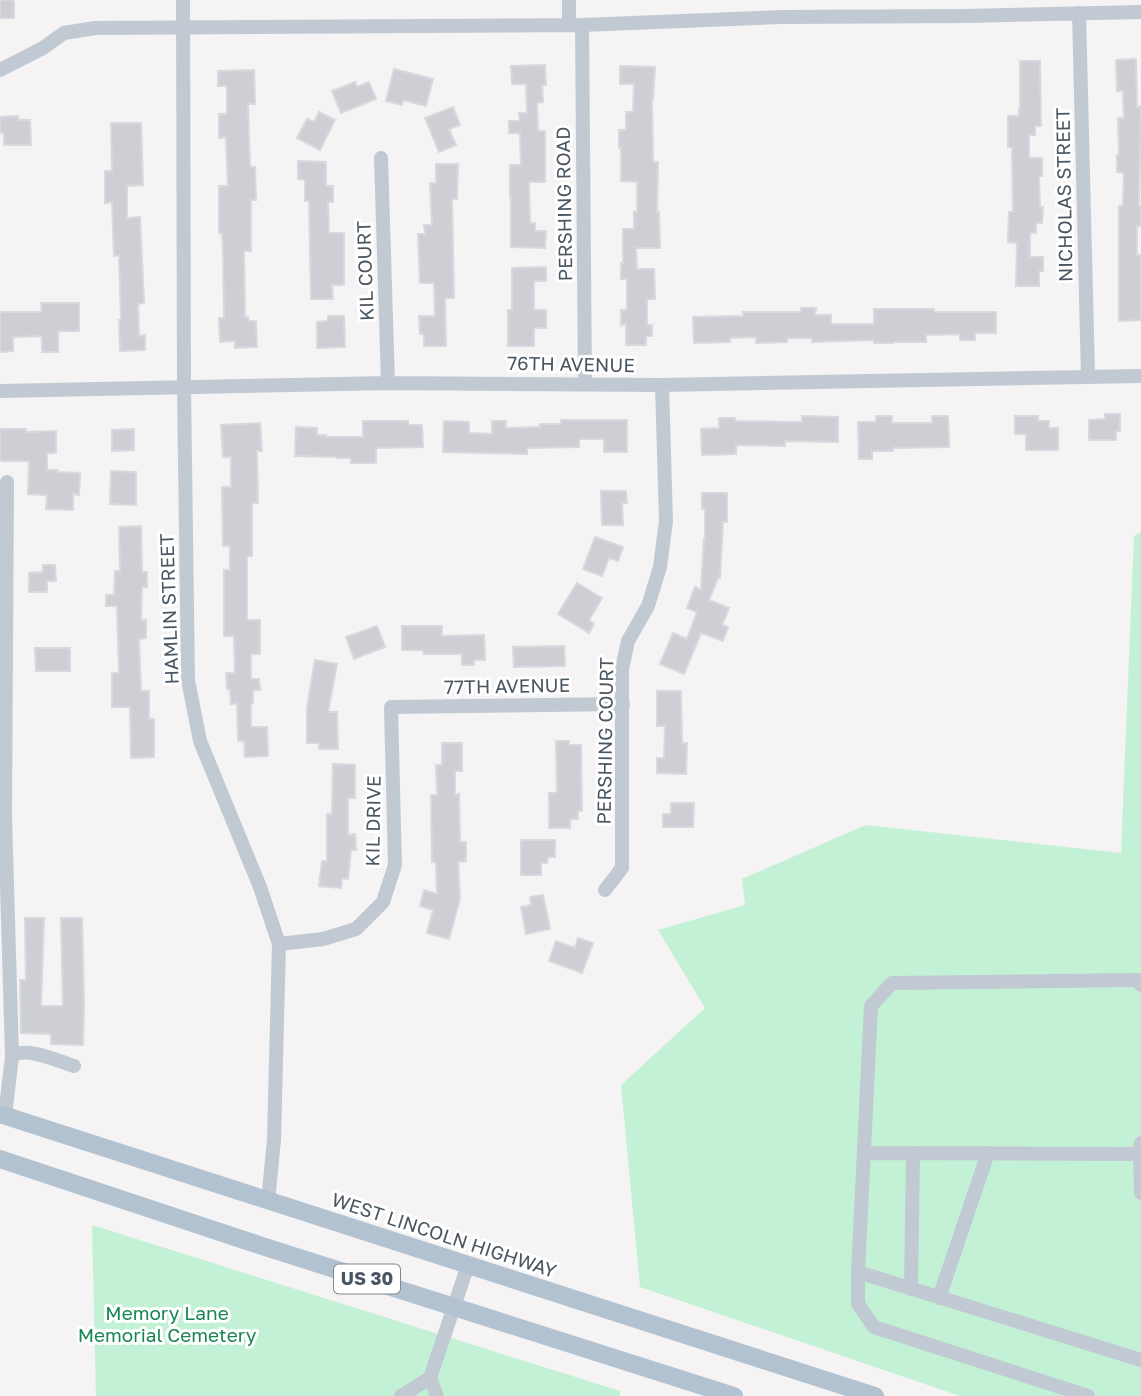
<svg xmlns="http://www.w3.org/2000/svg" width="1141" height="1396" font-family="'Golos Text',sans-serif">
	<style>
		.green { fill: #c3f1d5 }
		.building { fill: #cdcfd5; stroke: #d7d9de; stroke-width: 2 }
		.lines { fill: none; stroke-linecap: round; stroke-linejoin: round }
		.minor { stroke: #c1cad2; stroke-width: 14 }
		.major { stroke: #b3c2d1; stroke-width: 18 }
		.labels { text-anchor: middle; stroke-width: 6; stroke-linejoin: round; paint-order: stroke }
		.shield { fill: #fff; stroke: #808990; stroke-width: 2 }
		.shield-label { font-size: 18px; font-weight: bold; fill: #4a5661 }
		.street-label { font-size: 19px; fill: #4a5661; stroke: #fff }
		.park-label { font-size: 19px; fill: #17864f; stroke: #fff }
	</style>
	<rect width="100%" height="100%" fill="#f5f3f3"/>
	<path class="green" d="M1141,532V1396H960L640,1287L621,1085L705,1008L658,930L745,905L742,879L866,825L1121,853L1134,536Z
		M92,1225L620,1391V1396H96Z"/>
	<path class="building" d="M0,0H14V18H0Z
		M1136,59L1137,107L1141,106L1139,206H1141V226H1137V255H1141V320L1119,321V206H1123L1124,173L1117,172V155H1119L1118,118H1124L1123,91H1117L1116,60Z
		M1020,61H1040L1041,126H1035V135H1029V158H1042V176H1039L1040,207H1043L1042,223H1036V233H1030V257H1043V271H1039V286H1016L1017,243L1008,242L1009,212H1013L1012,147H1008V116H1019V108H1020Z
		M545,65L546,85H542L543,102L537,103L538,131H545V182H529L530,223H535V231H546L545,248L511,247V198H510V165H521L520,133H509V121H520L519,113H527L526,84H512L511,66Z
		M620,66L655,67L653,99H652L653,162H658L657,212H659L660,248H636L637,269H654L655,299H647V325H652V336H646V345H626V324L621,325V310H627V279H621V263H623V229H634V212H637V182L621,181V148H619V130H626V112H633L634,84H620Z
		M394,69L433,79L426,106L403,100L402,105L386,101Z
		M254,70L255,104H248L250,167H255L256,200H251V251H244L245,317H248L249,321H256L257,347L235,348V341L220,342L219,318H224L223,251L222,233H219V186H228L226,137L219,138V114H227V86H218V71Z
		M355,82L357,87L369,82L376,99L341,113L332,91Z
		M453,107L460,125L449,129L456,145L439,152L425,118Z
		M319,112L335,120L320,150L297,138L307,119L314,122Z
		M18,116V120H30L31,145H4V133H0V117Z
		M111,123H141L143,185L127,186V218L140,217L144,303L138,304L139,336L145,335V350L120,351L119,320H121L119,255L114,256L112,202L105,203V171H112Z
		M298,161L326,162V186H333V202H328L329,233H344V285H332L333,299H311L309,201H305V180L298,179Z
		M436,164H458L457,199H452L454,298H445L446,346H424V334H420L419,316H435L434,283H420L418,234H425L424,225H432L430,183H436Z
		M546,267V281H534V310H546V328H534V346H508V310H512V268Z
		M41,303H79V331H58V352H42V336L13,337V351L0,352V312H42Z
		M801,308H816L815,315H831V324H874V309H934V312H996V333H975V340H960V334L926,335V342H893V343H874V340L812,342V338H787V342L756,343V337L730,338V342L694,343L693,317L743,316V312H801Z
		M328,316H344L345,347L317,348V322L328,321Z
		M1105,414H1120V431H1116V440H1089V420L1105,419Z
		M802,416L838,417V442L785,441V446L736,445V454L702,455L701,429L719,428V418H735V421L802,422Z
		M876,416H892V423H932V416H948L949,447L893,448V451H872V459H859L858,422H876Z
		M1015,416H1038V421H1049V428H1058V450H1026V434H1015Z
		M561,420H627V452H604V439H579V447L527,448V454L443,452L444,421L469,422V433L492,434V421H506V428L540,427V424H561Z
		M363,421H408V425H422L423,447L376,448V463H351V458H337V457L295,456L296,427L317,428V435H326V437H363Z
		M260,423L262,451H257L258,503H252V556H247V620H260V654H251V679H259L260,690H253V703H251V727H267L268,756L245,757L244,741H238L237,703L231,704L230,689H227L226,673H235L234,636H224V570H230V546H223L222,487H231V457H223L221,425Z
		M0,429H26V432L56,431V453H47V470H57V472L80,473L79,495L73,494V510L46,509L47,495L28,494L29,461H0Z
		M134,429V450L112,451V430Z
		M111,471L136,472V505L110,504Z
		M601,491H626L627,503H622L623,525H602Z
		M702,493H727V522H723L720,578H718L709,600L729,608L722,625L728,627L723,641L701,633L684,674L660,664L673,633L687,639L697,612L687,608L695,587L701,590L704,539H705V509H702Z
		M141,526L142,572H147V587H142L141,620H146V638L139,639L141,691H149V719H154V757L131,758L130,707H112V673H119L117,606H106V595H114L115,571H120L119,527Z
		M595,537L623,547L618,561L609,558L602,576L583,569Z
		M43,565H55L56,581H47V592H29V573L43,572Z
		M577,583L602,598L589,620L594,624L589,633L558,614Z
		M377,626L385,647L354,659L346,637Z
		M402,626H442V636L484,635L485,660H474V665H462V654H424L423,650H402Z
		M564,646L565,666L514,667L513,647Z
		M35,648H70V671H36Z
		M315,660L337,664L328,712H337L338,749H319V743H307V708Z
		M657,691H681L682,743H687L686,774L657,773V758H664L665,726H657Z
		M556,741H569V745H581L582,811H578V819H570V828H549V793H557Z
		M442,743H462V771H455V795L459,794L460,842H466V861L458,862L460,899L449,939L427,933L433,910L420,906L424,890L437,894L436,862H432L431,795H437L436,765H442Z
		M333,764L355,765V798H348V835L355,834L356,850H351L348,879L342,878L341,888L319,886L322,861H327V814H332Z
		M671,803H694L693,827H663V814H671Z
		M521,840H555V857H548L547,863H541V875H521Z
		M543,895L550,929L526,934L521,907L531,905L530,897Z
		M25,918H44L41,1006H63L61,918H82L84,1004L83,1045L51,1044V1034L21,1033L20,980H26Z
		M578,938L593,943L582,973L549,961L556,941L575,948Z"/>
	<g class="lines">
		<path class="minor" d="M183,0L184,387L188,680L200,741L260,887L279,944L274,1140L268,1201
			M569,0V25
			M1079,13L1088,376
			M582,25L585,383
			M0,70L43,48L64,33L95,28L582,25L782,17L965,16L1141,12
			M381,158L388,383
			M0,391L388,383L662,385L1141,376
			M7,482L5,817L12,1056
			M605,890L622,868V669L628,641L648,606L660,567L666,521L662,385
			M279,944L323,939L356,929L383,902L395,865L391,707L623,704
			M1141,985L1137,980L892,983L871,1006L858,1272L1141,1360
			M5,1116L12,1056C26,1046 58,1061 74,1066
			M1141,1143L1140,1147L1141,1193
			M864,1153L1141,1154
			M858,1272V1304L874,1327L1088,1396
			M911,1289L913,1153
			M939,1298L988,1153
			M430,1378L468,1265
			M401,1396L430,1378L437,1396"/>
		<path class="major" d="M0,1114L875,1396
			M0,1159L262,1246L734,1396"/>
	</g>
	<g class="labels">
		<rect class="shield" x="334" y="1264.5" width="66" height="29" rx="5"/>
		<g class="shield-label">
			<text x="367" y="1285">US 30</text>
		</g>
		<g class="street-label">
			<text transform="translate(1064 195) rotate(-91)" y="7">NICHOLAS STREET</text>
			<text transform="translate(564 204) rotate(-91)" y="7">PERSHING ROAD</text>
			<text transform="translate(365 271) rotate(-92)" y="7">KIL COURT</text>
			<text transform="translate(571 364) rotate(1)" y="7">76TH AVENUE</text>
			<text transform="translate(169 609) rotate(-92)" y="7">HAMLIN STREET</text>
			<text transform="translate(507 686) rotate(-1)" y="7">77TH AVENUE</text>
			<text transform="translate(605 741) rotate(-89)" y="7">PERSHING COURT</text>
			<text transform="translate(373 821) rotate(-89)" y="7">KIL DRIVE</text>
			<text transform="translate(444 1235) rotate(18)" y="7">WEST LINCOLN HIGHWAY</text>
		</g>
		<g class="park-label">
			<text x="167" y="1320">Memory Lane<tspan x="167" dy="22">Memorial Cemetery</tspan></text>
		</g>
	</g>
</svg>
